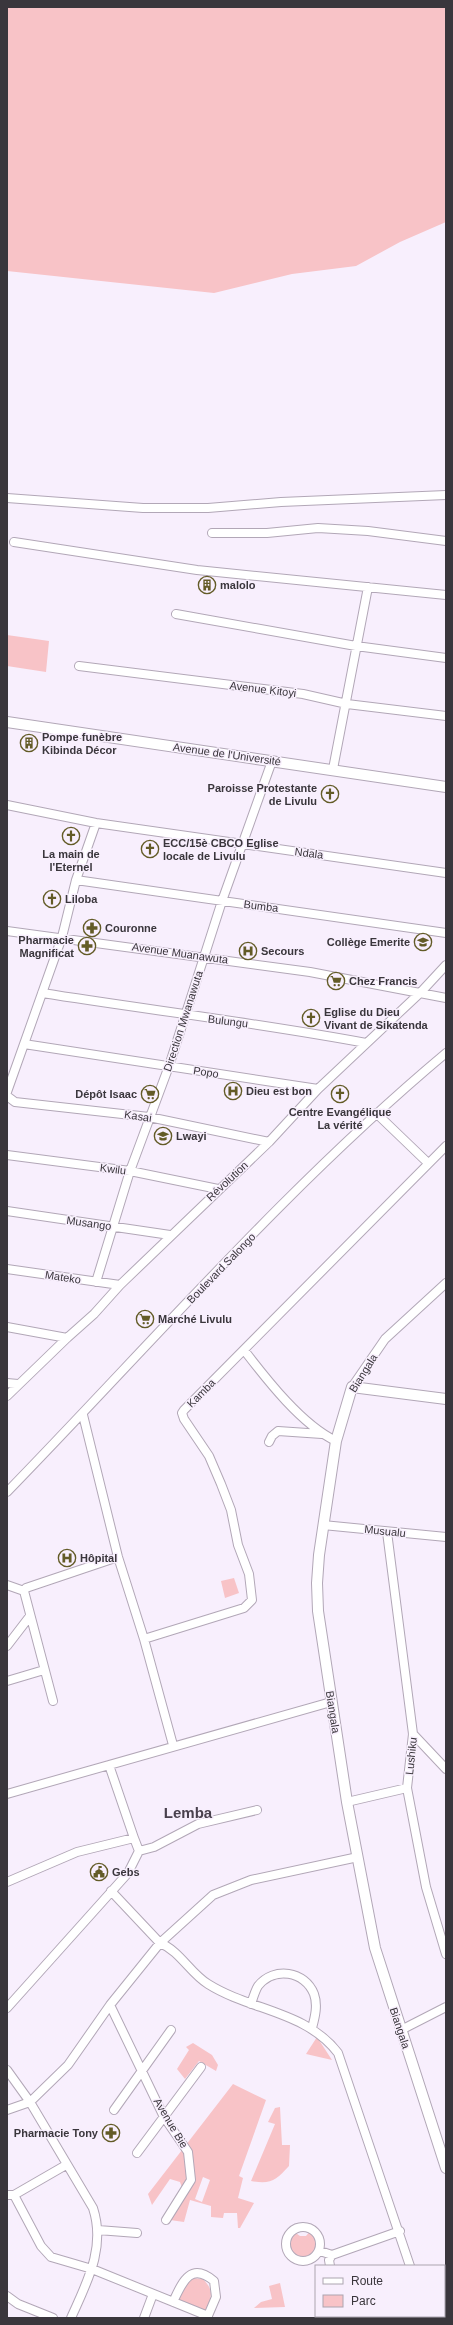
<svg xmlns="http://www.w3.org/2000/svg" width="453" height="2325" font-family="Arial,sans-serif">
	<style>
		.green { fill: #f8c3c7; fill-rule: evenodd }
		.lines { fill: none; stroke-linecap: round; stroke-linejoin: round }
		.minor-casing { stroke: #b2a7b7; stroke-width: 10 }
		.tertiary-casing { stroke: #b2a7b7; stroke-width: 12 }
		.minor { stroke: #fff; stroke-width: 8 }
		.tertiary { stroke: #fff; stroke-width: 10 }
		.labels { text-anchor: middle; stroke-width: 3; stroke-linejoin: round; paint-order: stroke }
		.poi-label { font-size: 11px; font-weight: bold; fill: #3a363c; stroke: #f8effd; text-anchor: start }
		.street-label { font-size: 11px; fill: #3a363c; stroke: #f8effd }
		.district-label { font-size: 15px; font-weight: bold; fill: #49404d; stroke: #f8effd }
	</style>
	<rect width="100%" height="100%" fill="#f8effd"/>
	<path class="green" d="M7,7H446V222L400,242L356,266L292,274L214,293L7,271Z
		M7,635L49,641L46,672L7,666Z
		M234,1578L239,1593L225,1598L221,1581Z
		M317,2037L332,2060L306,2054Z
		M193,2043L212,2055L218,2065L216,2071L199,2061L185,2079L177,2069L189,2050L186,2047Z
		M233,2084L266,2100L239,2176L243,2178L238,2198L254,2203L240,2228H238L237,2213H224L223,2218L211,2217V2206L190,2200L184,2222L170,2220L185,2196L180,2182L170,2179L152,2205L148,2194ZM203,2177L210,2180L202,2202L195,2199Z
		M280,2107L282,2145H290L289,2166C276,2180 271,2185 251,2181L275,2124L268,2122L275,2108Z
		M311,2230C323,2234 321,2248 316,2257L307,2261C293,2257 279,2244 293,2231L300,2236H306Z
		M193,2278L203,2279C214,2290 212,2297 206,2311L178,2300L184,2285Z
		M280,2283L285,2307L254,2308L261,2302L272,2299L269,2286Z"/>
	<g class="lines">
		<defs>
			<path id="minor" d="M7,498L143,508H208L281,502L446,495
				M212,533H267L318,528L368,531L446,541
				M14,542L197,570L446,595
				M176,614L356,646L446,658
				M79,666L303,694L347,704L446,716
				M333,769L368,587
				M7,805L96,823L446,873
				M76,880L446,933
				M7,931L310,972L446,998
				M42,993C150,1010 259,1023 366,1043
				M24,1044L318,1089
				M7,1092L62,937L76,880L96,823
				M7,1096L15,1102L149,1117L269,1142
				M376,1113L428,1163
				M7,1155L130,1171L218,1189
				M7,1211L170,1235
				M7,1269L120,1285
				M96,1282L130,1171L169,1066L222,901L272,761
				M7,1327L67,1338
				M244,1350C267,1380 302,1425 336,1441
				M7,1383L18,1384
				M352,1387L385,1339L446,1283
				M7,1396L67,1338L94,1314L120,1285L269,1142L318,1089L421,992L446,965
				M83,1415L118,1557L144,1639L173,1745
				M269,1442L272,1436L278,1431L322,1434
				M7,1492C151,1344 287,1186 446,1053
				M323,1525L446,1537
				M387,1532L413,1734L407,1788L426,1887L446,1954
				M7,1585L24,1591
				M144,1639L244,1608L252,1600L249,1574L238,1545L231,1510L221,1484L209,1456L184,1419L182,1413L184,1410L446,1146
				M7,1646L30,1616
				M7,1681L44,1670
				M53,1701L24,1591L26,1588L118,1557
				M413,1734L446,1769
				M109,1765L134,1838
				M7,1794L331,1702
				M347,1802L407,1788
				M7,1882L77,1852L134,1838L139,1851L154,1847L198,1824L257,1810
				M111,1891L160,1943C180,1951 190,1973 208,1984C251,2011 306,2011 338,2053L410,2266
				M251,2004C253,1998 255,1991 258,1986C274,1966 305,1971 314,1994C318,2005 315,2017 312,2028
				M110,2005L164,2117L188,2152L191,2180L166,2220
				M7,2008L128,1873L139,1851
				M401,2030L446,2007
				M7,2070L30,2102L93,2208C106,2248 87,2282 71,2318
				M7,2110L30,2102L68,2065L110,2005L160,1943L213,1895L251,1880L358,1857
				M114,2110L171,2030
				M137,2153L201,2067
				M7,2195H14L66,2165
				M14,2195L41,2246L51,2257L92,2269L208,2316
				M286 2244a17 17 0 1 1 34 0a17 17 0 1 1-34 0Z
				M98,2230L137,2233
				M320,2251L332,2255L400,2231
				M330,2266L329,2260L332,2255
				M7,2296L18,2304L53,2318
				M173,2302C182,2283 190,2261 214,2281L216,2297L207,2318
				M344,2316V2318
				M426,2316L427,2318
				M144,2318L153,2294
				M357,2318L363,2316"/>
			<path id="tertiary" d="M7,722L446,787
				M446,1399L352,1387L336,1441L319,1555L317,1583L318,1611L347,1802L375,1948L446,2168"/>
		</defs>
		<use href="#minor" class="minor-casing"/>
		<use href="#tertiary" class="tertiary-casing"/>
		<use href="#minor" class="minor"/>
		<use href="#tertiary" class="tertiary"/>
	</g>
	<defs>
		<symbol id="building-ring" viewBox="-11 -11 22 22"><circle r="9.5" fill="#f8effd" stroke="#635b27" stroke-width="1.5"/><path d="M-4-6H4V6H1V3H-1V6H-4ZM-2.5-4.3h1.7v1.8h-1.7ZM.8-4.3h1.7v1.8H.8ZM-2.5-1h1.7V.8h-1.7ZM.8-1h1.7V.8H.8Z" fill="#635b27"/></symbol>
		<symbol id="church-ring" viewBox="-11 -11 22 22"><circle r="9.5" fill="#f8effd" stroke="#635b27" stroke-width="1.5"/><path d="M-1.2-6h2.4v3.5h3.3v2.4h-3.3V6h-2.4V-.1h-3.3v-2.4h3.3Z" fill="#635b27"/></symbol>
		<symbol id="pharmacy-ring" viewBox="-11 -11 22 22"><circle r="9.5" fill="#f8effd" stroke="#635b27" stroke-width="1.5"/><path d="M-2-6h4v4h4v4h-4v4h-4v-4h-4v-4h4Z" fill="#635b27"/></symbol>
		<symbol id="school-ring" viewBox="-11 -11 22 22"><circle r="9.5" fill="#f8effd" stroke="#635b27" stroke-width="1.5"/><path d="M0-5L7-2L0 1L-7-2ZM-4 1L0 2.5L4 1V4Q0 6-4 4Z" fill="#635b27"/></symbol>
		<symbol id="hospital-ring" viewBox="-11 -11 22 22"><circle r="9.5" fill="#f8effd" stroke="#635b27" stroke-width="1.5"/><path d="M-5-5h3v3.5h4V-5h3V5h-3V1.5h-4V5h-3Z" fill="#635b27"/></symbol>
		<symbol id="supermarket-ring" viewBox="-11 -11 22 22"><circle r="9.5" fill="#f8effd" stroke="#635b27" stroke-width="1.5"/><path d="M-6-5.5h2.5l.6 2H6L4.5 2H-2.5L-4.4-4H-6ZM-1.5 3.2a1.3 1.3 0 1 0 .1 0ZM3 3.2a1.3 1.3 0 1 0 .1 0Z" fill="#635b27"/></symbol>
		<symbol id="civic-ring" viewBox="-11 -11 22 22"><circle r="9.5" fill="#f8effd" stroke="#635b27" stroke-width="1.5"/><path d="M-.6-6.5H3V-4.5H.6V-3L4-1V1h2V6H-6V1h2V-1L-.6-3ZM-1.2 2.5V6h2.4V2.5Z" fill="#635b27"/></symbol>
	</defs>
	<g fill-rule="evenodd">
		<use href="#building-ring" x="197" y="575" width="20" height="20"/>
		<use href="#building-ring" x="19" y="733" width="20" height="20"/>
		<use href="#church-ring" x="320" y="784" width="20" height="20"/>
		<use href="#church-ring" x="61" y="826" width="20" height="20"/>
		<use href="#church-ring" x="140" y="839" width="20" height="20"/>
		<use href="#church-ring" x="42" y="889" width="20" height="20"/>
		<use href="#pharmacy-ring" x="82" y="918" width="20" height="20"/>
		<use href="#school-ring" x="413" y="932" width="20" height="20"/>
		<use href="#pharmacy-ring" x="77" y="936" width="20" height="20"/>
		<use href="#hospital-ring" x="238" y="941" width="20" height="20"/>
		<use href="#supermarket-ring" x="326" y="971" width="20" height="20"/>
		<use href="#church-ring" x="301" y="1008" width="20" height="20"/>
		<use href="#hospital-ring" x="223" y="1081" width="20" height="20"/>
		<use href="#supermarket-ring" x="140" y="1084" width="20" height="20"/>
		<use href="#church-ring" x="330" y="1084" width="20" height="20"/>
		<use href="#school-ring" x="153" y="1126" width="20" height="20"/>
		<use href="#supermarket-ring" x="135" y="1309" width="20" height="20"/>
		<use href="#hospital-ring" x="57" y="1548" width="20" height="20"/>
		<use href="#civic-ring" x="89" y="1862" width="20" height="20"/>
		<use href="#pharmacy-ring" x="101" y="2123" width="20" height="20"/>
	</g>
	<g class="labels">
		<g class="poi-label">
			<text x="220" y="589">malolo</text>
			<text x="42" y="741">Pompe funèbre<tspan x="42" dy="13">Kibinda Décor</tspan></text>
			<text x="317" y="792" text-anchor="end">Paroisse Protestante<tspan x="317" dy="13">de Livulu</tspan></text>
			<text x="163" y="847">ECC/15è CBCO Eglise<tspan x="163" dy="13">locale de Livulu</tspan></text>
			<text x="71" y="858" text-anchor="middle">La main de<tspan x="71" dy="13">l'Eternel</tspan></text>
			<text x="65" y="903">Liloba</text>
			<text x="105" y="932">Couronne</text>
			<text x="74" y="944" text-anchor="end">Pharmacie<tspan x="74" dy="13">Magnificat</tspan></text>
			<text x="410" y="946" text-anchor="end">Collège Emerite</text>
			<text x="261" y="955">Secours</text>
			<text x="349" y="985">Chez Francis</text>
			<text x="324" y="1016">Eglise du Dieu<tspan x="324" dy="13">Vivant de Sikatenda</tspan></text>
			<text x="246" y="1095">Dieu est bon</text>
			<text x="137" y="1098" text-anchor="end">Dépôt Isaac</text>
			<text x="340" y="1116" text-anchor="middle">Centre Evangélique<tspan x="340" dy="13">La vérité</tspan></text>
			<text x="176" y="1140">Lwayi</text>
			<text x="158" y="1323">Marché Livulu</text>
			<text x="80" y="1562">Hôpital</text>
			<text x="112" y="1876">Gebs</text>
			<text x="98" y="2137" text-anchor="end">Pharmacie Tony</text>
		</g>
		<g class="street-label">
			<text transform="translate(263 689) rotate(7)" y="4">Avenue Kitoyi</text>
			<text transform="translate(227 754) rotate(8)" y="4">Avenue de l'Université</text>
			<text transform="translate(309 853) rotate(7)" y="4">Ndala</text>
			<text transform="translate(261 906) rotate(7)" y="4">Bumba</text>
			<text transform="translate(180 953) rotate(8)" y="4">Avenue Muanawuta</text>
			<text transform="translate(183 1021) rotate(-72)" y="4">Direction Mwanawuta</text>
			<text transform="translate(228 1021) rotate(7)" y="4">Bulungu</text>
			<text transform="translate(206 1072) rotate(9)" y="4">Popo</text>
			<text transform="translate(138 1116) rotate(8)" y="4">Kasai</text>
			<text transform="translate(113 1169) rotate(7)" y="4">Kwilu</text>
			<text transform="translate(227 1181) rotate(-43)" y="4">Révolution</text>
			<text transform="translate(89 1223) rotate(8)" y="4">Musango</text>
			<text transform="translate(221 1268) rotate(-46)" y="4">Boulevard Salongo</text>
			<text transform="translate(63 1277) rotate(9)" y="4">Mateko</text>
			<text transform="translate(363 1373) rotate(-58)" y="4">Biangala</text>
			<text transform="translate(201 1393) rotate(-45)" y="4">Kamba</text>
			<text transform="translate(385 1531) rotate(6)" y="4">Musualu</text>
			<text transform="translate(333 1712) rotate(81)" y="4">Biangala</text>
			<text transform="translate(411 1756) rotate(-84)" y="4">Lushiku</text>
			<text transform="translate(400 2028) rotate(72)" y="4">Biangala</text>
			<text transform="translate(171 2123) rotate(59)" y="4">Avenue Bie</text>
		</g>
		<g class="district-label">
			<text x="188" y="1818">Lemba</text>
		</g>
	</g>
	<rect width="453" height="2325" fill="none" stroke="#3a363c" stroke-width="16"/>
	<rect x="315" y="2265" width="130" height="52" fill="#f8effd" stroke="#aca5b0"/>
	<rect x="323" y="2278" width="20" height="6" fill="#ffffff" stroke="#aca5b0"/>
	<text x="351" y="2285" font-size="12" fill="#3a363c">Route</text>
	<rect x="323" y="2295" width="20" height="12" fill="#f8c3c7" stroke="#aca5b0"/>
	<text x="351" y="2305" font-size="12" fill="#3a363c">Parc</text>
</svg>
